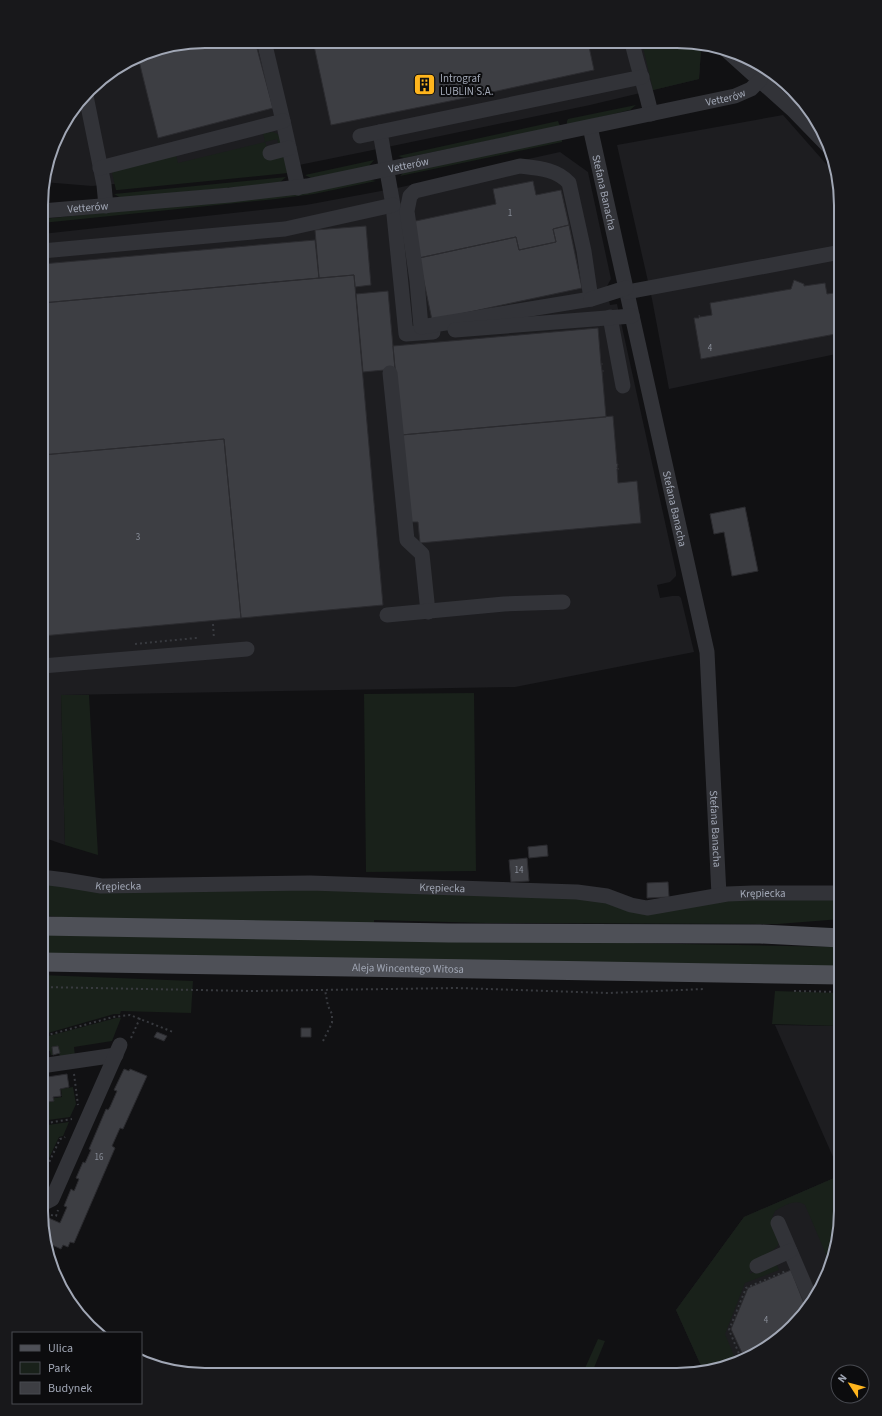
<svg xmlns="http://www.w3.org/2000/svg" width="882" height="1416" font-family="'Source Sans 3',sans-serif">
	<style>
		.built { fill: #1d1d20 }
		.green { fill: #19211a }
		.building { fill: #3d3e43; stroke: #2b2b2f }
		.lines { fill: none; stroke-linecap: round; stroke-linejoin: round }
		.path { stroke: #383a3f; stroke-width: 2; stroke-dasharray: 2 3; stroke-linecap: butt }
		.minor { stroke: #323338; stroke-width: 15 }
		.major { stroke: #4e5057; stroke-width: 19 }
		.labels { text-anchor: middle; stroke-width: 4; stroke-linejoin: round; paint-order: stroke }
		.number-label { font-size: 9px; fill: #888d98 }
		.poi-label { font-size: 11px; fill: #a1a7b5; stroke: #0c0c0e; text-anchor: start }
		.street-label { font-size: 11px; fill: #a1a7b5; stroke: #0c0c0e }
		.rim { fill: none; stroke: #a1a7b5; stroke-width: 2 }
	</style>
	<rect width="100%" height="100%" fill="#111113"/>
	<path class="built" d="M205,41L693,42L701,50L699,79L590,105L368,151L299,165L236,173L92,186L43,182L58,132L97,82L143,53Z
		M783,115L835,174L841,205V353L669,389L652,299L617,145Z
		M560,152L588,172L611,279L606,288L610,305L617,304L676,572V576L670,582L657,585L660,598L672,596H679L681,598L694,652L515,687L61,695L65,845L42,837V234L306,205L397,188Z
		M775,1025L841,1026V1175Z
		M841,1175V1222L832,1264L807,1311L777,1341L739,1363L703,1370L676,1310L744,1217Z"/>
	<path class="green" d="M662,42H693L701,50L699,79L653,90L643,47Z
		M636,105L630,110L567,125V121L568,119Z
		M558,121L560,126L404,158L398,156Z
		M271,132C280,132 280,139 283,146L279,147L277,139L265,142L270,156L284,153L288,173L118,190H116L112,173L113,171L176,155L178,163L265,142L263,133Z
		M562,139V142L400,176L404,172Z
		M374,160L368,167L311,178L305,175Z
		M286,177L279,183L121,198L114,194Z
		M371,180L376,181L314,194L276,199L42,223V219L183,205Z
		M474,693L476,871L366,872L364,694Z
		M61,695H89L98,855L65,845Z
		M41,881L587,895L621,903L841,895V919L778,924L485,923L374,920V926L80,919L41,915Z
		M41,932L841,947V969L41,956Z
		M41,975L193,981L191,1013L121,1011L120,1014H114L41,1035Z
		M775,991L841,993V1026L772,1024Z
		M116,1018H121L112,1041L74,1047L75,1056L60,1058L58,1046L52,1047L53,1055H51L50,1051L41,1052V1038Z
		M73,1087L76,1104L70,1117L41,1121V1103L54,1101V1098L62,1097L61,1089Z
		M69,1122L63,1136L59,1137L43,1171L41,1170V1126Z
		M841,1175V1222L831,1266L805,1205C797,1198 783,1206 775,1211L772,1218C784,1247 782,1246 755,1260L749,1274L776,1263L779,1270L745,1283L725,1334L737,1363L703,1370L676,1310L744,1217Z
		M598,1339L605,1341L591,1375H582Z"/>
	<path class="building" d="M205,41H255L273,108L158,138L138,57L143,53Z
		M313,41L588,42L594,70L460,99L331,125Z
		M642,42H662L643,47Z
		M533,181L536,195L561,190L569,225L553,229L556,242L519,250L516,237L419,258L411,222L496,204L493,189Z
		M569,225L582,288L432,320L419,258L516,237L519,250L556,242L553,229Z
		M366,226L371,285L355,287L354,275L319,278L315,230Z
		M315,240L319,278L42,303V264Z
		M354,275L383,605L241,618L224,439L42,455V303Z
		M794,280L804,284V286L825,283L827,294L841,292V333L701,359L694,318H699V315L700,317L712,315L710,303L791,289Z
		M388,291L395,369L363,372L356,294Z
		M598,328L601,364H603H601L602,371H604H602L606,417L401,435L393,346Z
		M613,416L617,464H618L617,468L619,469H617L618,483L637,481L641,523L420,543L418,522H409L401,435Z
		M224,439L241,618L42,636V455Z
		M745,507L758,571L732,576L724,532L714,534L710,514Z
		M841,839V867L837,868L834,840Z
		M547,845L548,856L529,858L528,847Z
		M527,858L529,881L511,882L509,860Z
		M668,882L669,897L647,898V883Z
		M301,1028H311V1037H301Z
		M157,1032L167,1036L164,1041L154,1037Z
		M58,1046L60,1053L53,1055L52,1047Z
		M124,1069L129,1071L130,1069L147,1076L123,1129L120,1128L112,1146L115,1148L74,1243L70,1242L68,1247L63,1245L61,1249L50,1244L51,1242L47,1240L42,1215L60,1223L67,1207L64,1206L71,1189L74,1191L75,1189L79,1179L76,1178L83,1162L85,1163L90,1152L91,1150L89,1149L106,1109L108,1110L110,1107L117,1091L114,1090Z
		M67,1074L69,1087L60,1089L61,1096L53,1097L54,1101L41,1103V1078Z
		M791,1270L807,1311L777,1341L771,1344L770,1341L742,1353L731,1329L748,1288Z"/>
	<g class="lines">
		<path class="path" d="M213,624L214,639
			M135,644L196,638V640
			M41,987L250,991L457,988L608,993L704,989
			M794,991L841,992
			M41,1037L113,1017L130,1015L173,1032
			M131,1038L140,1018
			M323,1041L332,1023V1014L328,1006L325,990
			M74,1074L78,1105
			M41,1124L72,1119
			M41,1180L60,1139L64,1138L65,1137
			M51,1215L56,1216L58,1210
			M47,1241L48,1240
			M769,1345L768,1344L740,1356L729,1330L746,1288L786,1271"/>
		<g class="minor">
			<path d="M264,41L283,121L298,188"/>
			<path d="M632,42C637,66 646,89 651,114"/>
			<path d="M725,49L794,111L829,147"/>
			<path d="M86,96L104,185L106,206"/>
			<path id="s1" d="M590,127L707,652L719,895"/>
			<path d="M380,132L393,205L406,334L433,332"/>
			<path d="M360,136L642,77"/>
			<path d="M270,153L289,148"/>
			<path d="M520,166C537,168 557,169 569,183L584,251L591,299L421,327L417,281L407,211L410,196L415,191Z"/>
			<path d="M100,168L283,121"/>
			<path id="s2" d="M42,211L230,195L307,186L735,96L751,89L760,80"/>
			<path d="M42,251L285,229L393,205"/>
			<path d="M627,292L841,252"/>
			<path d="M591,299L626,288"/>
			<path d="M610,317L623,386"/>
			<path d="M455,330L632,316"/>
			<path d="M390,373L407,540L422,554L428,612"/>
			<path d="M387,615L504,604L563,602"/>
			<path d="M42,666L247,649"/>
			<path id="s3" d="M41,877L65,880L101,886L310,883L577,892L607,896L631,905L647,908L727,894L753,893H834L841,891"/>
			<path d="M41,1066L116,1055"/>
			<path d="M41,1202L44,1203L52,1199L120,1045"/>
			<path d="M778,1223L812,1302"/>
			<path d="M757,1266L790,1251"/>
		</g>
		<g class="major">
			<path d="M41,926L449,933L760,934L841,938"/>
			<path id="s4" d="M41,962L841,975"/>
		</g>
	</g>
	<defs>
		<symbol id="building-square" viewBox="-11 -11 22 22"><rect x="-9" y="-9" width="18" height="18" rx="4" fill="#ffb51d" stroke="#0c0c0e"/><path d="M-4-6H4V6H1V3H-1V6H-4ZM-2.5-4.3h1.7v1.8h-1.7ZM.8-4.3h1.7v1.8H.8ZM-2.5-1h1.7V.8h-1.7ZM.8-1h1.7V.8H.8Z" fill="#111"/></symbol>
	</defs>
	<g fill-rule="evenodd">
		<use href="#building-square" x="412" y="72" width="25" height="25"/>
	</g>
	<g class="labels">
		<g class="number-label">
			<text x="510" y="216">1</text>
			<text x="710" y="351">4</text>
			<text x="138" y="540">3</text>
			<text x="519" y="873">14</text>
			<text x="99" y="1160">16</text>
			<text x="766" y="1323">4</text>
		</g>
		<g class="poi-label">
			<text x="440" y="82">Intrograf<tspan x="440" dy="13">LUBLIN S.A.</tspan></text>
		</g>
		<g class="street-label">
			<text dy="4" stroke="none"><textPath href="#s2" startOffset="694">Vetterów</textPath></text>
			<text dy="4" stroke="none"><textPath href="#s2" startOffset="370">Vetterów</textPath></text>
			<text dy="4" stroke="none"><textPath href="#s1" startOffset="67">Stefana Banacha</textPath></text>
			<text dy="4" stroke="none"><textPath href="#s2" startOffset="46">Vetterów</textPath></text>
			<text dy="4" stroke="none"><textPath href="#s1" startOffset="391">Stefana Banacha</textPath></text>
			<text dy="4" stroke="none"><textPath href="#s1" startOffset="715">Stefana Banacha</textPath></text>
			<text dy="4" stroke="none"><textPath href="#s3" startOffset="78">Krępiecka</textPath></text>
			<text dy="4" stroke="none"><textPath href="#s3" startOffset="402">Krępiecka</textPath></text>
			<text dy="4" stroke="none"><textPath href="#s3" startOffset="726">Krępiecka</textPath></text>
			<text dy="4" stroke="none"><textPath href="#s4" startOffset="367">Aleja Wincentego Witosa</textPath></text>
		</g>
	</g>
	<path d="M0 0H882V1416H0ZM205 48H677A157 157 0 0 1 834 205V1211A157 157 0 0 1 677 1368H205A157 157 0 0 1 48 1211V205A157 157 0 0 1 205 48Z" fill="#18181b" fill-rule="evenodd"/>
	<path class="rim" d="M205 48H677A157 157 0 0 1 834 205V1211A157 157 0 0 1 677 1368H205A157 157 0 0 1 48 1211V205A157 157 0 0 1 205 48Z"/>
	<rect x="12" y="1332" width="130" height="72" fill="#0c0c0e" stroke="#484a51"/>
	<rect x="20" y="1345" width="20" height="6" fill="#4e5057" stroke="#484a51"/>
	<text x="48" y="1352" font-size="12" fill="#a1a7b5">Ulica</text>
	<rect x="20" y="1362" width="20" height="12" fill="#19211a" stroke="#484a51"/>
	<text x="48" y="1372" font-size="12" fill="#a1a7b5">Park</text>
	<rect x="20" y="1382" width="20" height="12" fill="#3d3e43" stroke="#484a51"/>
	<text x="48" y="1392" font-size="12" fill="#a1a7b5">Budynek</text>
	<g transform="translate(850 1384) rotate(306)"><circle r="19" fill="#0c0c0e" stroke="#484a51"/>
	<path d="M0-3L7 15L0 10L-7 15Z" fill="#ffb51d"/>
	<text y="-6" font-size="11" font-weight="bold" text-anchor="middle" fill="#a1a7b5">N</text>
	</g>
</svg>
